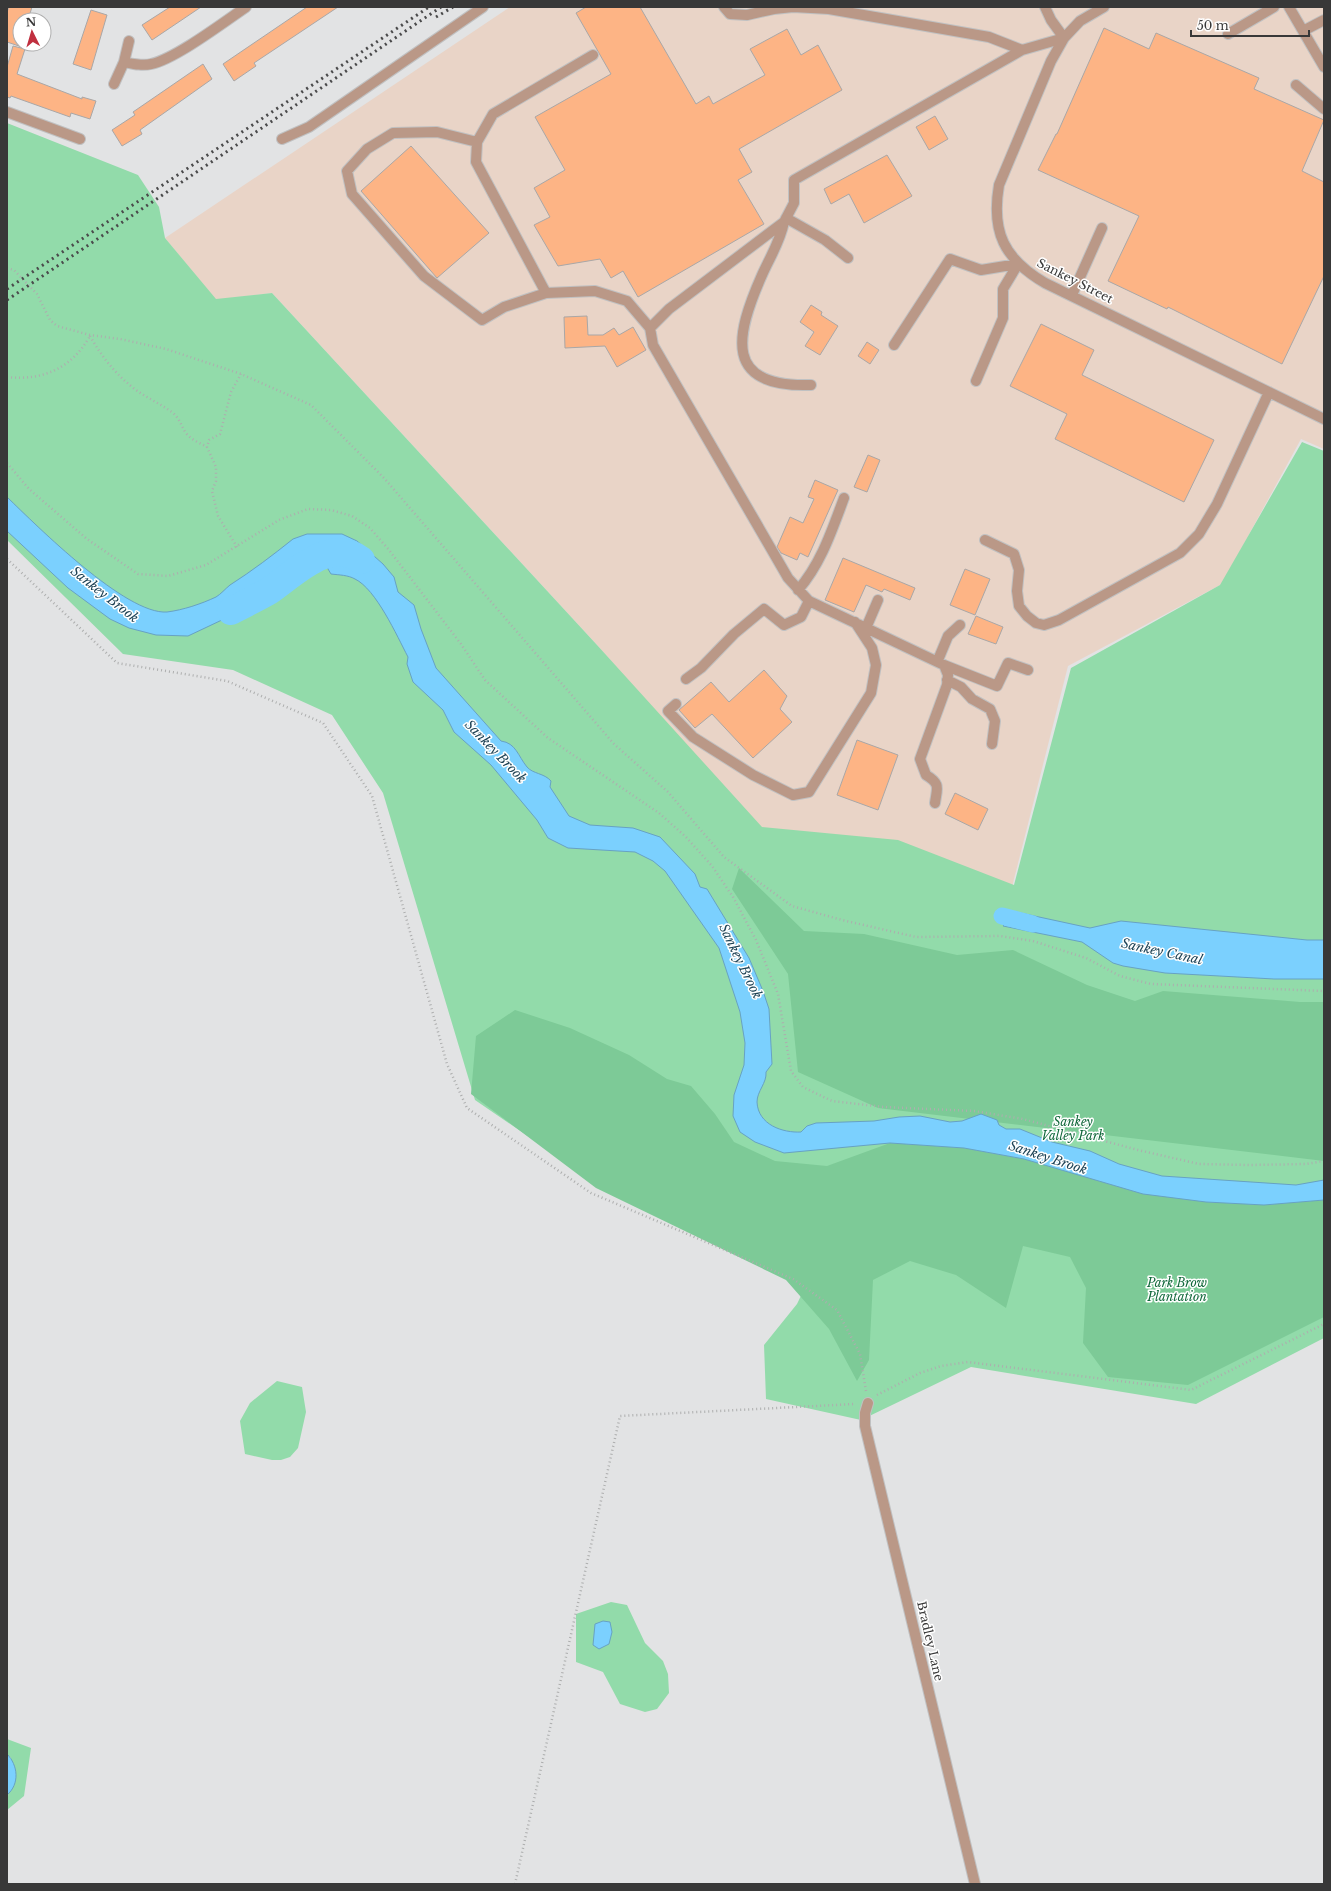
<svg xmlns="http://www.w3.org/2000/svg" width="1331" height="1891" font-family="'Libre Baskerville',serif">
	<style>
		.industrial { fill: #e9d4c7 }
		.green { fill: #92dbaa }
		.forest { fill: #7dca97 }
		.water { fill: #7bd0fe; stroke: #67a2c3 }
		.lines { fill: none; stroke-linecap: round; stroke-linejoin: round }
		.canal { stroke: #7bd0fe; stroke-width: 17 }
		.river { stroke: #7bd0fe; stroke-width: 28 }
		.building { fill: #fdb485; stroke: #a9a7a7 }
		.minor-casing { stroke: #c0c1c2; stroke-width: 12 }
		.path { stroke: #adaeae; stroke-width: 2.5; stroke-dasharray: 1 3; stroke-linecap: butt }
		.minor { stroke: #ba9887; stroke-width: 10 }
		.rail { stroke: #4a4a4b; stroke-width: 3; stroke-dasharray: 2 4; stroke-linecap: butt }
		.labels { text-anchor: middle; stroke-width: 3; stroke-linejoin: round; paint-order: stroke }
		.street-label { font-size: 12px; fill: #383838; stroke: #fff }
		.park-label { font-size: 12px; font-style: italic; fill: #10683a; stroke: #fff }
		.water-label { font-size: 13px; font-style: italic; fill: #1e4356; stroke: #fff }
	</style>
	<rect width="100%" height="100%" fill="#e2e3e4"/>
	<path class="industrial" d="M510,7H1324V449L1301,439L1222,584L1068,666L1012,887L758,828L597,645L272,293L216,300L165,238Z"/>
	<path class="green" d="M7,123L138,175L159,207L165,238L216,299L272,293L597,645L762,827L898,840L1014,885L1071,668L1220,585L1302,442L1324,451V1338L1196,1404L971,1367L861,1420L766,1399L764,1345L797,1304L809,1279L598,1184L475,1100L383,793L332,715L233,670L123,654L7,540Z
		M277,1381L302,1387L306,1412L298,1448L290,1457L281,1460H272L245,1454L240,1421L250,1403Z
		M611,1602L627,1605L645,1643L663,1661L668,1674L669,1693L657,1709L645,1712L620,1704L603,1672L576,1662V1614Z
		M7,1739L31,1748L24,1796L7,1810L11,1758L7,1754Z"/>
	<path class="forest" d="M739,868L804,931L864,934L957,955L1013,950L1087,985L1135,1001L1163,991L1300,1002H1324V1161L878,1108L798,1072L788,974L732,889Z
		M515,1010L570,1028L629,1055L667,1079L691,1086L715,1114L734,1142L775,1161L827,1166L890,1143L965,1148L1024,1159L1067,1171L1206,1202L1264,1205L1324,1200V1317L1188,1385L1108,1377L1083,1343L1086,1288L1070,1257L1023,1246L1006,1308L956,1275L910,1261L873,1280L869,1360L857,1381L829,1329L786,1280L596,1188L471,1094L476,1036Z"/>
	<path class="water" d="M7,497C37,526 126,615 167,612C183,610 201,604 216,597C221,594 225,589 230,585C252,571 273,555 293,539L307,534H342L357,541L383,564L394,577L398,592L414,605L421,629L436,668L501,741C516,743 518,756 527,767C533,774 544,773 551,781L550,787L569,816L590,825L633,828L660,837L695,874L700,887L707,889L749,958L763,991L769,1009L772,1064L766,1072C767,1083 757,1091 757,1102C758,1125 783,1133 801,1132L807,1126L816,1123L874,1121L899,1117L920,1116L950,1122L962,1121L981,1114L997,1120L999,1125L1006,1129H1020L1052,1142L1090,1151L1119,1164L1162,1176L1296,1185L1324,1180V1200L1264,1205L1206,1202L1143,1194L1024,1159L964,1148L890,1143L784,1153L755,1142L740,1132L733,1116L734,1095L744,1065L745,1043L740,1012L719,948L665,871L653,861L635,852L568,848L548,838L537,820L491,765L454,732L443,710L413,682L407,664L408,657C397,636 376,589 355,579C348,575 339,575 331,574L328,569L324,551L318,548L308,550L299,555L257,601L224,619L188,636L156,635L129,628L110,619L68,588L7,531Z
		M1016,912L1090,928L1121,921L1307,940H1324V979H1274L1165,973L1123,966L1113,963L1082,942L1003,926Z
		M603,1621L610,1622L612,1632L609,1644L599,1649L593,1645L595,1624Z
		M7,1754C18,1765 20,1784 7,1795Z"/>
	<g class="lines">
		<path class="canal" d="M1002,916L1033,924"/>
		<path class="river" d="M231,611C244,604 257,598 269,591C294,574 330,536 361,560"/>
	</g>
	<path class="building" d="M9,7H32L28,20H20L19,46L7,42V12Z
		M170,7H201L152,40L142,25Z
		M307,7H338L254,63L256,66L234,81L223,64Z
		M586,7H640L696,104L709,96L713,104L765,75L750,49L787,29L801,55L818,45L842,90L739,149L752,172L738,180L764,224L638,297L623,271L611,278L600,259L558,266L534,225L550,217L534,188L565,170L535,117L611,74L576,13Z
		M91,10L107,15L91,70L73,64Z
		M1104,28L1149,49L1156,33L1259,78L1254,89L1324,120L1302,171L1324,182V276L1282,364L1168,307L1167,309L1108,281L1139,216L1038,170L1056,134H1057Z
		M13,46L25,49L17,74L82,99V97L96,101L90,119L71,113L70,117L11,96L10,98L7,97V67Z
		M203,64L212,79L140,130L142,134L122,146L112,130L135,115L133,112Z
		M935,116L948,139L929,150L916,127Z
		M411,146L489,233L437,278L361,191Z
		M887,155L912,196L864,223L849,194L831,204L824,189Z
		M811,305L822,312L821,315L838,326L820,355L805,346L814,332L800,322Z
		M587,316L588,335H603L614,328L619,335L633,327L646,350L617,367L605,346L565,348L564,317Z
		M1041,324L1094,350L1082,375L1214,440L1184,502L1055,439L1067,414L1010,386Z
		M867,342L879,350L870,364L858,356Z
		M868,455L880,460L867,492L854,487Z
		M815,480L838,490L808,557L800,553L797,560L781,553L777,547L790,517L803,523L814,499L808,497Z
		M843,558L915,588L910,600L884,589L882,592L866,585L854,612L825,600Z
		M965,569L990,579L975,615L950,605Z
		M976,616L1003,627L996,644L968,634Z
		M764,670L787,696L780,709L792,722L753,758L712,714L695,728L679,710L711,682L729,702Z
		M857,740L898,755L878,810L837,795Z
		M955,793L988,809L978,830L945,814Z"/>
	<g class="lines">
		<defs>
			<path id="minor" d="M724,7L730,14L747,15L774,9L793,7L829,9L989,37L1022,50
				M1104,7L1080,21L1064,38L1051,61L999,185C991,232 1004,259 1045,283L1324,419
				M1289,7L1324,67
				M1303,31L1324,20
				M1228,34L1274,7
				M124,62C134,64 142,66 151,64C175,59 224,22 246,7
				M114,84L124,62L129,41
				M1296,85L1324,109
				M7,112L80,139
				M282,139L309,127L483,7
				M477,142L437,132L393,133L367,149L347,171L352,194L424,276L482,320L504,307L546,293L595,291L627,301L650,328
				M786,218L825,240L848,258
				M784,222C780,242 770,257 762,275C735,336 723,388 811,385
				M546,293L476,162L477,142L493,114L593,55
				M1072,295L1102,228
				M894,345L950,259L981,270L1018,264
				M976,381L1003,318V289L1018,264
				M985,540L1014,554L1019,570L1017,591L1019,606L1027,616L1036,623L1044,625L1059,620L1180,553L1199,534L1217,504L1269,392
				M798,590C821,564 832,530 844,498
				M809,601L944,665L948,675L947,685L920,759L926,775C941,784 937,788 935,803
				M866,628L878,600
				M938,660L948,636L960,625
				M944,665L997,686L1008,663L1028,670
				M686,679L701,668L734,634L764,609L784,625L801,617L809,601L788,578L653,345L650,328L669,309L784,222L794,203V180L1022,50L1064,38L1051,20L1045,7
				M947,680L961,687L972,699L990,709L995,721L992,744
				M676,704L668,711L693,737L753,775L793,795L809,792L871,693L876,665L872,648L855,622
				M868,1403L865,1413V1426L975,1884"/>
		</defs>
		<use href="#minor" class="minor-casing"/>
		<path class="path" d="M7,268L14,270L37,294L50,320L57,326L90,335L120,339L166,349L241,374L311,405L384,478L614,744L668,792L724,857L792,906L842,920L916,937L1000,936L1033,941L1086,958L1120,976L1151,984L1324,991
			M90,336C102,357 116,375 136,390C147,398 161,404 173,413C180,419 181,426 186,433C191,440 200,443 207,447
			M7,377C43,381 72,368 90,336
			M7,463L29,489L87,539L138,574L168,576L206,565L279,520L308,509L331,510L352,516L370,528L389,550L461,644L485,680L548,738L659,813L686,837L712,866L733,897L756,940L778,994L791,1071L803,1087L832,1101L884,1107L974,1111L1023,1119L1138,1150L1199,1164L1249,1165L1306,1164L1324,1161
			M237,547L218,516L212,491L216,481V467L207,447L209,440L220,434L231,392L241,374
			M7,559L117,663L227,681L323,723L372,796L447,1064L467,1108L591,1193L793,1279L837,1310L860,1354L866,1391
			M877,1395L920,1373L941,1366L968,1362L1191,1390L1324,1324
			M515,1884L620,1416L855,1404"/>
		<use href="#minor" class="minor"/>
		<path class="rail" d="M436,17L453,7
			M7,289L429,7
			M7,300L441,7"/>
	</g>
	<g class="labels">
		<g class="street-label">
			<text transform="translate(1075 281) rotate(27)" y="4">Sankey Street</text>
			<text transform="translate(930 1641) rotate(77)" y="4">Bradley Lane</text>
		</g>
		<g class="park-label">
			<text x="1073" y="1126">Sankey<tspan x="1073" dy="14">Valley Park</tspan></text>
			<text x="1177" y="1287">Park Brow<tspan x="1177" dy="14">Plantation</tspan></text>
		</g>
		<g class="water-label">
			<text transform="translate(105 594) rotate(38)" y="5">Sankey Brook</text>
			<text transform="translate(496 751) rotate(46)" y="5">Sankey Brook</text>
			<text transform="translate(1162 951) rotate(12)" y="5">Sankey Canal</text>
			<text transform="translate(741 961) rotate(64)" y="5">Sankey Brook</text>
			<text transform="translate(1048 1157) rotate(18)" y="5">Sankey Brook</text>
		</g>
	</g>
	<rect width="1331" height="1891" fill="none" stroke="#383838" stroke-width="16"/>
	<g transform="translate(32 32) rotate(355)"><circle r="19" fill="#ffffff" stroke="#afafaf"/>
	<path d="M0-3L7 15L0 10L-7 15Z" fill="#c02f3f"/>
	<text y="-6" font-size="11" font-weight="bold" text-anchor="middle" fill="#383838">N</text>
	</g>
	<path d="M1191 30v6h118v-6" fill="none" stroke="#383838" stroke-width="2"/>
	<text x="1197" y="30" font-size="12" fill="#383838" stroke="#ffffff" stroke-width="3" paint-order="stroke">50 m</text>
</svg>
